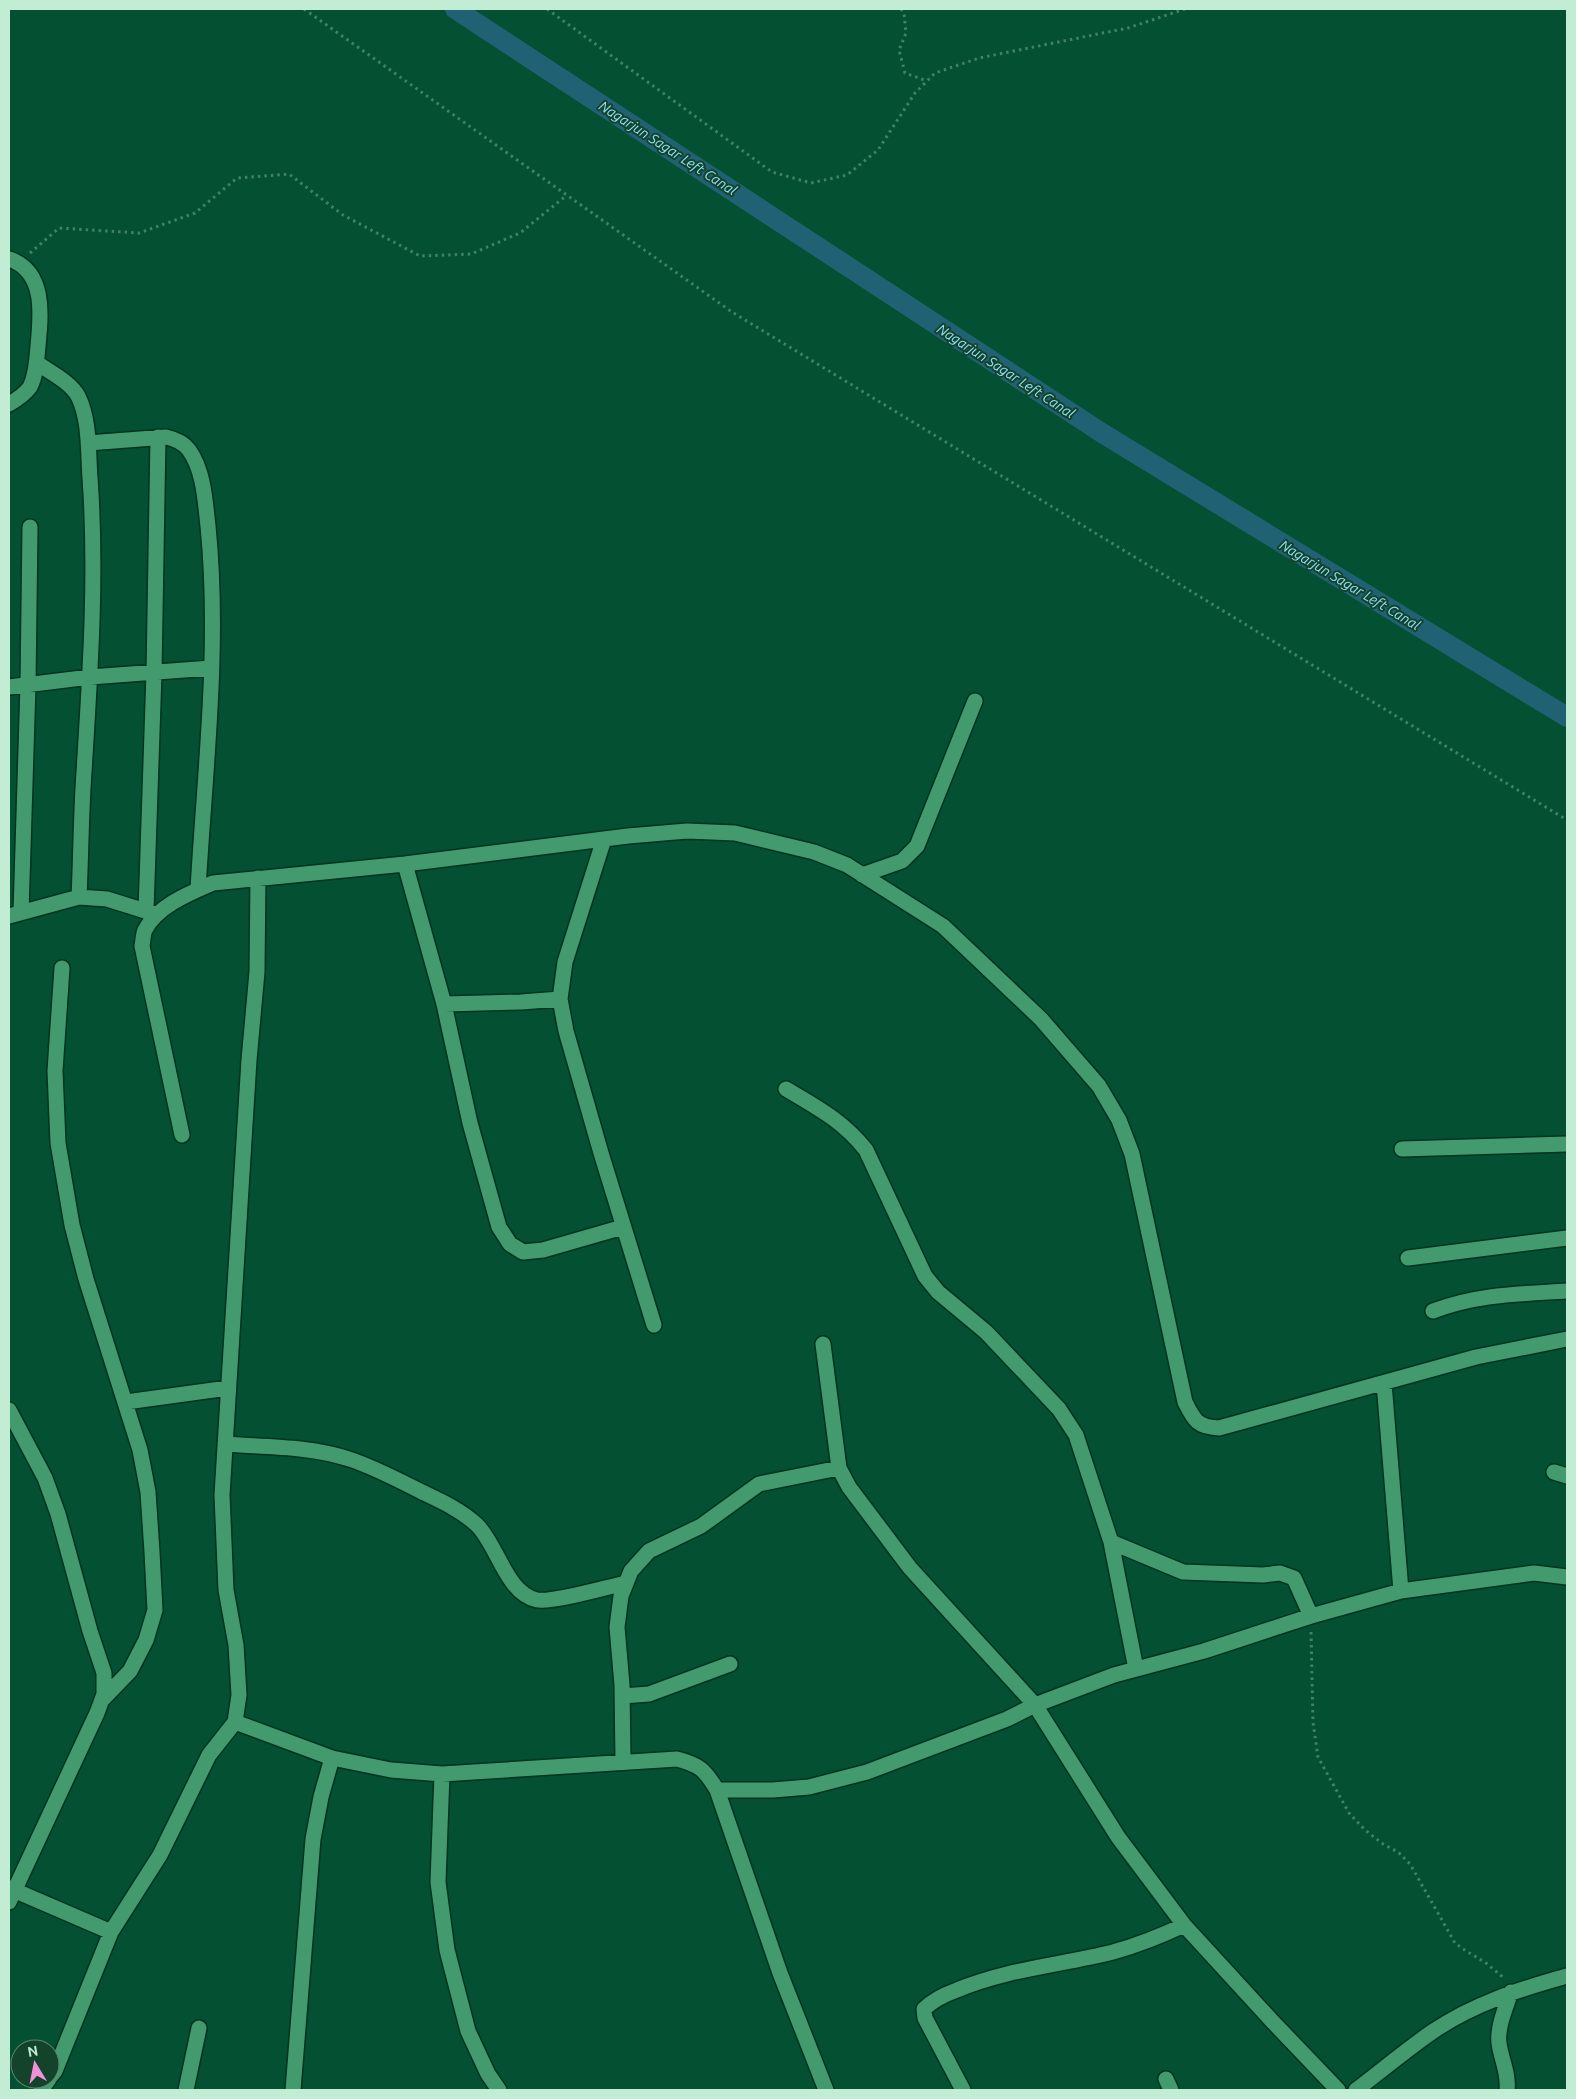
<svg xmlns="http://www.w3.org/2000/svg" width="1576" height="2099" font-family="Ubuntu,sans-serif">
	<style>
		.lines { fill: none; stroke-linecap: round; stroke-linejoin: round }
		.canal { stroke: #206173; stroke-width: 20 }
		.minor-casing { stroke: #00331d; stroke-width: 18 }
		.path { stroke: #418265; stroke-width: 3; stroke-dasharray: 2.5 4; stroke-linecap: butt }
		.minor { stroke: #439a6e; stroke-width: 15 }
		.labels { text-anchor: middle; stroke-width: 4; stroke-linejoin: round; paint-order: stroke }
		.water-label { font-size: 14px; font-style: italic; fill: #8fe2fb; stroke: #14432c }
	</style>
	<rect width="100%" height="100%" fill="#045032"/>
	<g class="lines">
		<path class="canal" d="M455,9L1102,433L1567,717"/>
		<defs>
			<path id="minor" d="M9,259C46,271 41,315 38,346C37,358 36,376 30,387C25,394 16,400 9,404
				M37,363C50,372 70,382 78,396C90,420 88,452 90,478C97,576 90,675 84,772C81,814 81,855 79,897
				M88,443L166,437C175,439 184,443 189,450C204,471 205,501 208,526C220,646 205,769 198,889
				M9,687L90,677L211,668
				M604,839L565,962L560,999L566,1031L601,1153L654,1325
				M405,864L444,1004L470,1123L499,1227L510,1244L523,1252L543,1250L623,1227
				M862,875L902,861L917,846L975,701
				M146,911L154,673L158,437
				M21,913L28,685L30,527
				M9,916L79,897L107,899L155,914
				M62,968L55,1071L58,1143L72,1225L86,1279L140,1450L148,1492L152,1552L155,1610L146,1640L130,1671L102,1700
				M444,1004L521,1002L560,999
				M786,1089C818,1108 843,1121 866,1150L925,1276L938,1292L986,1332L1059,1409L1076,1435L1111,1542L1136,1669
				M182,1135L142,946C143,941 143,934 145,930C157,906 190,893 213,883L405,864L628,836L687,831L735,833L814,852L847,865L943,926L1041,1019L1099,1086L1119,1120L1132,1154L1185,1402C1194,1420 1197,1427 1219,1428L1476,1357L1567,1339
				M1402,1149L1567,1144
				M1408,1258L1567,1238
				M1433,1311C1478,1294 1520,1294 1567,1291
				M823,1344L839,1468L849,1487L910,1568L1035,1705L1118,1837L1184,1925L1272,2021L1338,2090
				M1384,1383L1401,1591
				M126,1402L228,1388
				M9,1410L45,1478L58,1514L90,1631L104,1673V1694L97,1713L9,1902
				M225,1444C265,1447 310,1446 349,1459C374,1467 398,1480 422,1492C441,1501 461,1510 477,1525C498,1546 506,1593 537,1600C553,1603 607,1587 626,1583
				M1554,1472L1567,1476
				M1111,1542L1183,1572L1263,1575L1280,1573L1294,1578L1311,1616
				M622,1696L649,1694L730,1664
				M235,1722L332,1758L391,1770L442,1774L677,1759C700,1765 705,1770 717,1790L780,1973L826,2090
				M623,1762L622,1685L617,1627L621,1596L631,1571L649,1551L701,1526L759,1484L839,1468
				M442,1774L438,1882L447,1950L468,2031L488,2074L499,2090
				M717,1790H773L809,1787L867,1772L1007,1719L1035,1705L1114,1675L1204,1651L1311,1616L1401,1591L1534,1573L1567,1577
				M9,1888L111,1932
				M50,2077L55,2071L111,1932L160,1855L209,1755L235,1722L239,1695L236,1645L226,1590L222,1495L249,1060L257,972L258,878
				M1166,2079L1171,2090
				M41,2090L49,2079
				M186,2090L199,2028
				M293,2090L313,1839L321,1797L332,1758
				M963,2090L925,2018L924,2009C933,2000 946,1994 957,1990C1007,1969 1061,1965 1113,1952C1138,1945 1161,1936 1184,1925
				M1356,2090C1381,2071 1406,2050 1432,2032C1473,2004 1520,1989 1567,1976
				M1507,2090C1509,2073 1501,2059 1499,2043C1497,2027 1506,2007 1511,1992"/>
		</defs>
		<use href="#minor" class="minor-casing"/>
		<path class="path" d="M304,9L732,312L1567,820
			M547,9L772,172L811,183L847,175L878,150L915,93L935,73L979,58L1128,28L1185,9
			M901,9L904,13L906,33L899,50L905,73L927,81
			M30,253L59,228L139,233L195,213L237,178L289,174L343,215L420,256L471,254L520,233L567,195
			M1311,1632L1313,1722L1318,1757L1349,1813L1365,1830L1383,1844L1398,1852L1410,1864L1455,1943L1463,1949L1486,1963L1504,1978"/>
		<use href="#minor" class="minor"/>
	</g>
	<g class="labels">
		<g class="water-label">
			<text transform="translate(668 148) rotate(33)" y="5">Nagarjun Sagar Left Canal</text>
			<text transform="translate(1006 371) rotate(33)" y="5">Nagarjun Sagar Left Canal</text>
			<text transform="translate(1350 585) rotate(31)" y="5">Nagarjun Sagar Left Canal</text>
		</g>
	</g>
	<rect width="1576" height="2099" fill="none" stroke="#c3ecd4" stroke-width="20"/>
	<g transform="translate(35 2064) rotate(350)"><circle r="24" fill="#14432c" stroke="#5a876f"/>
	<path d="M0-4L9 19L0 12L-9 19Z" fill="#f391d6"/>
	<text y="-8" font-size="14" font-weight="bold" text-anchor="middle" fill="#c3ecd4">N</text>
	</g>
</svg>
